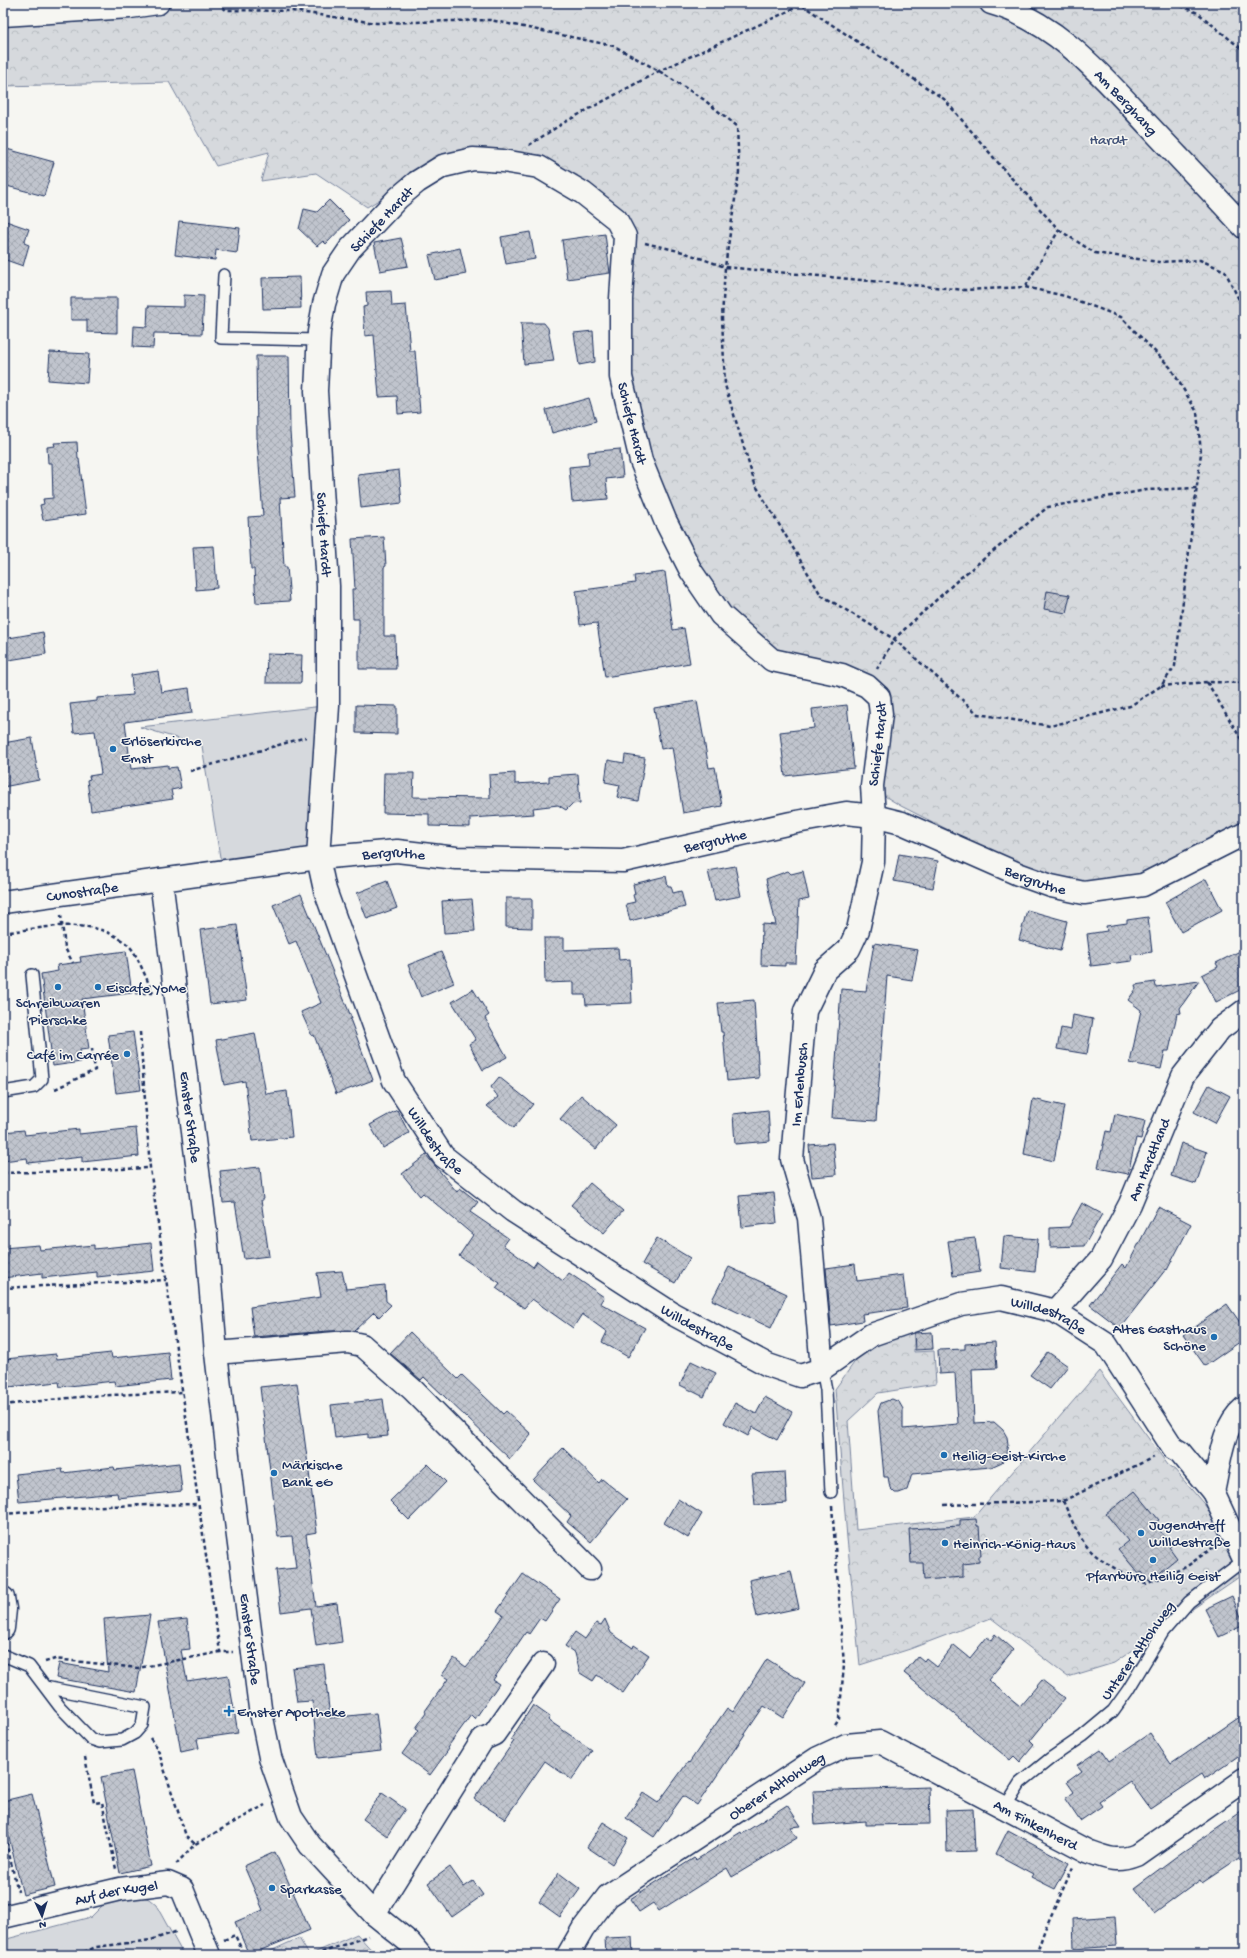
<svg xmlns="http://www.w3.org/2000/svg" width="1247" height="1958" font-family="'Gochi Hand',sans-serif">
	<style>
		.green { fill: #d6d9dd; stroke: #78849e }
		.forest { fill: url(#forest-crowns); stroke: #78849e }
		.building { fill: url(#building-cross-hatch); stroke: #1b2f5e }
		.lines { fill: none; stroke-linecap: round; stroke-linejoin: round }
		.service-casing { stroke: #1b2f5e; stroke-width: 14 }
		.minor-casing { stroke: #1b2f5e; stroke-width: 25 }
		.tertiary-casing { stroke: #1b2f5e; stroke-width: 25 }
		.path { stroke: #1b2f5e; stroke-width: 2.5; stroke-dasharray: 4 3; stroke-linecap: butt }
		.service { stroke: #f6f6f2; stroke-width: 11 }
		.minor { stroke: #f6f6f2; stroke-width: 22 }
		.tertiary { stroke: #f6f6f2; stroke-width: 22 }
		.poi-dot { fill: #1f6fb2; stroke: #f6f6f2; stroke-width: 1.5 }
		.labels { text-anchor: middle; stroke-width: 3; stroke-linejoin: round; paint-order: stroke }
		.street-label { font-size: 15px; fill: #1b2f5e; stroke: #f6f6f2 }
		.park-label { font-size: 15px; fill: #405177; stroke: #f6f6f2 }
		.poi-label { font-size: 15px; fill: #1b2f5e; stroke: #f6f6f2; text-anchor: start }
	</style>
	<defs>
		<pattern id="forest-crowns" width="20" height="18" patternUnits="userSpaceOnUse"><rect width="20" height="18" fill="#d6d9dd"/><path d="M2 6a3 3 0 1 1 6 0M12 15a3 3 0 1 1 6 0" fill="none" stroke="#b7bbc0"/></pattern>
		<pattern id="building-cross-hatch" width="8" height="8" patternUnits="userSpaceOnUse"><rect width="8" height="8" fill="#c0c4cd"/><path d="M0 0l8 8M0 8l8-8" fill="none" stroke="#a4a9b2"/></pattern>
	</defs>
	<rect width="100%" height="100%" fill="#f6f6f2"/>
	<filter id="ink" filterUnits="userSpaceOnUse"><feTurbulence type="fractalNoise" baseFrequency=".025" numOctaves="2"/><feDisplacementMap in="SourceGraphic" scale="8" xChannelSelector="R" yChannelSelector="G"/><feConvolveMatrix kernelMatrix="1 2 1 2 8 2 1 2 1" color-interpolation-filters="sRGB"/></filter>
	<g filter="url(#ink)">
		<path class="green" d="M323,706L318,858L230,870L220,857L202,746L140,727Z
			M140,1896L149,1899L156,1905L183,1954L3,1955V1940L91,1917L109,1899Z"/>
		<path class="forest" d="M3,3H1244V823L1139,878L1063,884L1010,861L901,806L883,795L878,788L886,701L762,643L736,618L698,563L670,513L635,411L631,368L626,222L517,153L389,194L367,207L316,173L261,181L269,152L216,166L169,82L3,86Z
			M914,1331V1352L934,1351L936,1384L878,1393L848,1421L856,1530L974,1517L1099,1371L1168,1465L1175,1470L1208,1509L1239,1577L1114,1663L1068,1677L991,1618L910,1649L860,1665L847,1538L835,1389L859,1356L880,1343Z
			M357,1934L376,1955H262L299,1938L309,1955Z"/>
		<path class="building" d="M3,148L54,162L44,196L3,185Z
			M329,200L349,220L326,244L323,241L317,246L299,229L304,209L317,212Z
			M3,220L29,229L24,243L29,245L23,266L3,259Z
			M179,221L240,228L237,253L216,250L215,260L175,255Z
			M530,232L535,259L506,264L501,237Z
			M605,234L610,273L567,279L562,240Z
			M401,238L408,266L380,271L374,243Z
			M460,248L466,274L435,280L429,255Z
			M300,277L301,308L263,309L262,278Z
			M391,291L392,306L406,305L410,351H415L420,412L398,414L397,396L379,397L374,335L365,336L363,307L367,306L366,292Z
			M184,295L204,296L202,334L154,333L153,348L133,347L134,326L147,327L148,306L184,307Z
			M71,298H117V333L87,332V320H71Z
			M521,323H544L548,328L554,361L524,364Z
			M593,331L595,362L579,365L574,333Z
			M50,352L89,354L87,383L48,380Z
			M256,356H289L290,432L295,497L280,498L284,567H287L290,601L256,603L254,569H251L248,517L263,516L257,438Z
			M589,398L596,421L552,433L546,410Z
			M77,442L78,459H79L86,514L43,520L40,505L44,504L43,499L53,498L52,463H48L47,447L55,446L54,443Z
			M620,449L623,477L606,479L608,499L572,502L569,467L589,465L588,452Z
			M399,470L402,503L361,508L358,475Z
			M384,537L386,566L384,567V636H395L396,669H359V619H353L352,589H355L352,539Z
			M214,546L217,588L196,590L193,547Z
			M665,572L673,630L684,628L690,663L605,677L597,623L580,625L576,591L635,583L634,576Z
			M1047,591L1070,595L1066,613L1044,609Z
			M43,632L46,654L3,661V639Z
			M267,654L302,655L301,683H266Z
			M158,671L161,692L189,688L192,713L125,722L131,769L168,765V768L177,767L181,788L171,790L173,799L91,811L87,780L90,779L89,776L101,774L95,731L74,733L70,704L97,701V698L133,695L131,675Z
			M697,701L709,768L715,767L722,806L683,813L672,747L661,749L654,708Z
			M356,705L397,706V734L356,733Z
			M847,705L854,768L785,776L780,732L814,728L812,709Z
			M32,738L39,780L3,787V743Z
			M625,755L645,758L638,801L617,797L620,785L605,782L608,760L624,763Z
			M384,773H414L413,797L490,798L489,775L515,773V784L549,782V776L578,774L580,803L572,804L566,810L558,805L533,808L534,814L470,818V827L429,826V814L383,813Z
			M899,854L938,861L933,888L894,881Z
			M735,866L741,896L715,901L708,871Z
			M788,871L791,874L803,871L809,899L799,901L796,963H785V966L761,965L762,924L776,925L766,879Z
			M666,876L668,886H671L673,893L681,891L685,907L630,921L626,904L635,902L633,895L635,894L633,884Z
			M1206,879L1222,910L1181,932L1165,902Z
			M387,881L397,908L367,919L357,893Z
			M301,894L352,1019H350L373,1080L336,1094L314,1035L312,1036L301,1012L321,1003L296,941L289,944L273,905Z
			M506,898H532V928L506,927Z
			M472,899L475,931L444,933L442,901Z
			M1027,910L1067,921L1060,951L1019,940Z
			M1148,917L1152,952L1131,955L1132,961L1091,966L1087,934L1107,931L1106,926L1127,923V920Z
			M237,925L247,1000L210,1004L200,930Z
			M544,938H564V950L618,948L619,960L630,959L632,1003L586,1005L585,995H574V982L545,983Z
			M874,943L918,950L912,980L887,976L876,1121L832,1118L841,989L866,991Z
			M1244,949V988L1216,1002L1202,975L1218,967L1216,963Z
			M126,951L132,993L82,999L89,1049L80,1050L81,1062L53,1066L41,974L58,971L57,965L81,962L80,957Z
			M441,952L454,983L421,997L408,965Z
			M1199,981L1180,1008L1181,1013L1177,1014L1169,1051H1165L1161,1069L1130,1063L1141,1010L1128,1000L1136,989L1135,985L1155,982L1156,987Z
			M473,989L489,1015L485,1018L507,1057L483,1070L469,1044L476,1040L452,1002Z
			M754,1000L759,1078L727,1081L723,1032H721L718,1003Z
			M1073,1015L1093,1019L1087,1054L1057,1049L1061,1028L1071,1030Z
			M133,1032L141,1090L116,1093L108,1035Z
			M255,1033L266,1094L287,1091L292,1137L252,1141L245,1081L224,1085L216,1040Z
			M499,1077L533,1104L514,1128L487,1106L498,1097L491,1087Z
			M1209,1085L1230,1096L1215,1123L1194,1112Z
			M581,1095L616,1125L596,1149L560,1119Z
			M1033,1099L1064,1106L1054,1161L1024,1154Z
			M397,1110L409,1133L383,1148L370,1125Z
			M768,1110L770,1141L735,1144L733,1114Z
			M1115,1114L1145,1121L1141,1139L1136,1138L1128,1174L1098,1168L1106,1131L1111,1132Z
			M136,1128L139,1156L82,1162V1157L28,1163L27,1158L3,1161V1132L24,1130L25,1135L79,1129V1134Z
			M833,1143L836,1175L812,1177L809,1145Z
			M1181,1143L1207,1152L1196,1184L1171,1176Z
			M426,1155L457,1192L460,1188L478,1202L470,1212L508,1238L503,1245L533,1267L537,1261L563,1281L569,1273L604,1297L600,1303L645,1328L628,1357L602,1342L607,1332L582,1314L573,1328L532,1299L524,1308L496,1288L500,1283L459,1256L473,1235L423,1193L420,1196L402,1174Z
			M260,1167L263,1200H261L269,1256L244,1259L235,1202L223,1203L220,1171Z
			M590,1183L623,1211L604,1233L571,1205Z
			M774,1193L777,1223L742,1227L739,1196Z
			M1082,1203L1102,1214L1084,1246L1050,1247V1228L1069,1227Z
			M1158,1207L1191,1224L1167,1270L1166,1269L1120,1328L1090,1305L1122,1264L1126,1268Z
			M1004,1236L1038,1239L1035,1272L1001,1268Z
			M657,1238L690,1258L675,1283L642,1264Z
			M975,1238L980,1272L953,1276L948,1241Z
			M151,1243L154,1271L97,1277V1272L42,1278V1273L3,1278V1248L39,1245L40,1250L94,1245V1249Z
			M855,1264L857,1281L903,1275L907,1308L862,1314L863,1321L831,1326L826,1268Z
			M729,1267L787,1294L771,1328L712,1300Z
			M342,1271L346,1289L385,1285L386,1301L391,1305L379,1317L374,1312L354,1331H328L254,1337L250,1307L321,1297L317,1273Z
			M1227,1304L1244,1328V1339L1205,1366L1183,1335Z
			M410,1332L458,1379L462,1375L503,1414L506,1411L531,1434L510,1459L424,1377L421,1380L390,1353Z
			M932,1332L933,1349L915,1350L914,1333Z
			M995,1342L997,1368L972,1369L974,1423L994,1422L1003,1430L1007,1437L1008,1444L1005,1458L1002,1462L991,1467L912,1474L907,1490L899,1493H895L890,1488L888,1477H884L878,1411L881,1403L892,1399L899,1402L903,1409V1429L958,1424L955,1373L939,1374L938,1350L965,1349V1344Z
			M168,1352L171,1380L115,1386L114,1381L60,1387L59,1382L8,1387L5,1359L56,1354L57,1359L111,1353L112,1358Z
			M1048,1352L1068,1366L1050,1389L1030,1375Z
			M691,1361L716,1373L704,1397L680,1385Z
			M297,1383L317,1532L306,1534L316,1606L337,1603L342,1642L316,1646L311,1608L281,1612L276,1570L296,1568L292,1536L278,1537L260,1387Z
			M765,1397L792,1412L777,1440L753,1427L748,1436L724,1423L735,1403L756,1414Z
			M383,1399L388,1436L368,1438V1434L335,1438L331,1405Z
			M563,1448L599,1483L602,1479L627,1499L591,1542L567,1522L571,1516L533,1480Z
			M179,1463L182,1491L118,1498L117,1493L19,1502L16,1474L62,1469L63,1473L114,1467L115,1470Z
			M428,1464L446,1482L409,1520L390,1501Z
			M785,1472L787,1503L755,1505L752,1474Z
			M1135,1491L1159,1520L1154,1524L1172,1545L1169,1547L1177,1558L1149,1581L1142,1572L1139,1574L1118,1549L1128,1541L1106,1514Z
			M678,1499L702,1514L688,1538L664,1523Z
			M976,1519L977,1526H979L981,1556H979V1562L963,1564V1577L924,1580L923,1563H911L909,1529L960,1526V1520Z
			M791,1571L799,1608L757,1617L749,1580Z
			M523,1574L560,1599L545,1621L540,1618L529,1634L526,1632L493,1680L499,1684L475,1719L471,1715L447,1748L449,1749L430,1775L402,1754L419,1730L416,1728L426,1713L425,1711L448,1679L442,1675L454,1658L466,1667L476,1655L503,1615L497,1611Z
			M1232,1596L1244,1625L1219,1637L1205,1609Z
			M150,1615L136,1692L56,1678L59,1663L108,1672L104,1619Z
			M187,1619L190,1649L181,1650L187,1681L228,1675L238,1733L197,1739L199,1748L181,1752L158,1622Z
			M605,1619L611,1633L633,1648L634,1645L649,1655L623,1693L597,1675L593,1681L580,1673L575,1653L565,1646L575,1632L585,1639L596,1623L601,1625Z
			M995,1634L1013,1650L988,1680L1020,1706L1042,1680L1065,1698L1030,1741L1034,1745L1020,1762L1014,1756L1010,1760L904,1673L918,1656L924,1661L926,1658L937,1667L954,1645L970,1658L987,1637L991,1640Z
			M767,1659L805,1683L783,1718L764,1706L697,1805L683,1796L654,1837L626,1818L643,1793L658,1803L688,1762L689,1763L727,1708L733,1712Z
			M324,1664L330,1718L376,1713L381,1751L318,1758L312,1701L297,1702L292,1668Z
			M533,1705L550,1717L548,1720L592,1750L572,1780L545,1761L505,1819L474,1799L514,1741L511,1739Z
			M1244,1714V1752L1205,1779L1202,1774L1150,1809L1130,1781L1099,1802L1102,1806L1080,1821L1065,1799L1074,1792L1067,1782L1082,1771L1077,1765L1101,1749L1109,1761L1150,1733L1171,1764Z
			M132,1771L151,1866L120,1873L101,1777Z
			M929,1787L930,1824L866,1825V1821L815,1825L813,1791Z
			M382,1793L405,1809L387,1836L363,1819Z
			M32,1794L55,1887L23,1895L3,1813V1801Z
			M787,1805L801,1826L790,1827L797,1838L732,1877L727,1868L659,1911L653,1903L639,1912L630,1899L694,1858L696,1860L741,1832L742,1834Z
			M973,1809L975,1851L947,1852L946,1810Z
			M1244,1810V1855L1202,1883L1200,1880L1154,1914L1134,1888L1181,1853Z
			M603,1822L628,1838L612,1864L587,1847Z
			M1008,1830L1069,1863L1055,1889L1031,1877L1033,1874L996,1854Z
			M275,1852L310,1930L249,1955L235,1922L263,1910L244,1866Z
			M450,1867L464,1887L473,1881L483,1895L452,1917L428,1883Z
			M559,1873L580,1889L560,1917L539,1902Z
			M1115,1916L1117,1946L1074,1949L1073,1919Z
			M632,1937L633,1955H606L605,1938Z"/>
		<g class="lines">
			<defs>
				<path id="service" d="M224,275L221,338L318,340
					M3,1092L34,1087L42,1079L32,975
					M822,1369L826,1390L831,1492
					M3,1655L29,1666L60,1707L91,1739L100,1742L122,1740L135,1733L142,1725L145,1707L45,1687
					M1005,1807L1020,1783L1051,1758L1083,1736L1113,1711L1128,1690L1163,1632L1189,1602L1244,1560"/>
				<g id="minor">
					<path id="s1" d="M3,902L161,880"/>
					<path id="s2" d="M1055,1311L1101,1259L1130,1204L1183,1076L1220,1029L1244,1011"/>
					<path d="M216,1353L348,1342L362,1345L413,1390L590,1569"/>
					<path id="s3" d="M822,1369L809,1218L792,1159L805,1011L825,970L849,949L858,930L873,862L874,816L872,786L881,714L879,697L867,686L842,675L772,660L721,615L691,571L665,520L641,461L621,377V299L625,236L616,219L583,193L539,167L503,161L473,159L443,166L417,182L398,198L350,249L333,274L324,304L319,332L316,391L328,586V706L318,858L325,890L394,1081L443,1156L513,1211L673,1314L768,1365L800,1376L822,1369L871,1335L961,1304L1001,1298L1055,1311L1106,1344L1173,1448L1180,1452L1213,1492L1244,1559"/>
					<path d="M1213,1492C1220,1463 1221,1427 1244,1408"/>
					<path d="M3,1598L5,1609L3,1628"/>
					<path d="M374,1914L483,1739L494,1734L543,1664"/>
					<path id="s4" d="M3,1917L120,1889L168,1883L182,1889L209,1955"/>
					<path id="s5" d="M568,1955L583,1929L608,1896L818,1758L846,1745L880,1742L1087,1851C1106,1858 1117,1863 1137,1855L1244,1780"/>
				</g>
				<g id="tertiary">
					<path id="s6" d="M991,3C1058,22 1104,78 1150,127C1181,160 1213,193 1244,227"/>
					<path d="M3,15L130,7L158,3"/>
					<path id="s7" d="M420,1955L410,1943L374,1914L310,1845L291,1817L270,1757L260,1708L233,1498L216,1353L206,1234L161,880L318,858L397,851L456,858L623,861L791,823L846,813L874,816L902,823L1018,874L1051,886L1084,893L1143,885L1244,834"/>
				</g>
			</defs>
			<use href="#service" class="service-casing"/>
			<use href="#minor" class="minor-casing"/>
			<use href="#tertiary" class="tertiary-casing"/>
			<path class="path" d="M217,3L226,10L292,11L376,23L490,20L614,46L659,71L703,99L737,126L739,172L725,267L722,318L725,385L755,484L821,595L894,639L960,578L1048,507L1147,490L1197,488
				M1174,3L1198,13L1244,51
				M802,5L944,99L1006,172L1059,230L1025,287
				M529,145L565,122L659,71L806,3
				M1059,230L1095,253L1159,262L1200,260L1225,271L1244,310
				M645,243L683,252L725,267L965,290L1025,287L1065,296L1121,317L1170,367L1197,412L1201,453L1175,666L1161,686L1130,706L1050,726L978,714L894,639L877,669
				M1207,682L1244,744
				M1161,686L1207,682L1244,683
				M190,771L306,737
				M61,915L65,948L73,963
				M3,933C44,928 96,914 130,947C137,954 148,983 153,993
				M135,993H153
				M140,1032L150,1168L220,1652H233
				M55,1089L95,1070L92,1049
				M3,1173L150,1168
				M3,1288L166,1280
				M3,1405L88,1396L182,1392
				M1063,1501L1154,1457
				M944,1505L1063,1501C1071,1518 1078,1537 1090,1550C1100,1561 1132,1579 1146,1584L1186,1567L1215,1546
				M832,1506L844,1665L839,1719L834,1727
				M3,1514L105,1506L198,1504
				M45,1662L55,1659L138,1668L220,1652
				M150,1738L158,1750L186,1836L195,1844
				M85,1757L94,1803L102,1802L116,1869
				M3,1828L18,1892
				M176,1864L195,1844L265,1805
				M224,1940L235,1935L244,1955
				M77,1955L96,1947L151,1940L178,1931
				M315,1955L368,1936
				M1036,1955L1045,1929L1073,1867"/>
			<use href="#service" class="service"/>
			<use href="#minor" class="minor"/>
			<use href="#tertiary" class="tertiary"/>
		</g>
	</g>
	<g class="poi-dot">
		<circle cx="113" cy="749" r="4"/>
		<circle cx="58" cy="987" r="4"/>
		<circle cx="98" cy="987" r="4"/>
		<circle cx="127" cy="1054" r="4"/>
		<circle cx="1214" cy="1337" r="4"/>
		<circle cx="944" cy="1455" r="4"/>
		<circle cx="274" cy="1473" r="4"/>
		<circle cx="1141" cy="1533" r="4"/>
		<circle cx="945" cy="1543" r="4"/>
		<circle cx="1153" cy="1560" r="4"/>
		<path d="M227 1705h4v4h4v4h-4v4h-4v-4h-4v-4h4z"/>
		<circle cx="272" cy="1888" r="4"/>
	</g>
	<g class="labels">
		<g class="street-label">
			<text dy="5" stroke="none"><textPath href="#s6" startOffset="170">Am Berghang</textPath></text>
			<text transform="translate(381 219) rotate(-46)" y="5">Schiefe Hardt</text>
			<text transform="translate(633 423) rotate(76)" y="5">Schiefe Hardt</text>
			<text dy="5" stroke="none"><textPath href="#s3" startOffset="1908">Schiefe Hardt</textPath></text>
			<text dy="5" stroke="none"><textPath href="#s3" startOffset="648">Schiefe Hardt</textPath></text>
			<text dy="5" stroke="none"><textPath href="#s7" startOffset="1696">Bergruthe</textPath></text>
			<text dy="5" stroke="none"><textPath href="#s7" startOffset="1372">Bergruthe</textPath></text>
			<text dy="5" stroke="none"><textPath href="#s7" startOffset="2032">Bergruthe</textPath></text>
			<text dy="5" stroke="none"><textPath href="#s1" startOffset="80">Cunostraße</textPath></text>
			<text dy="5" stroke="none"><textPath href="#s3" startOffset="288">Im Erlenbusch</textPath></text>
			<text transform="translate(191 1117) rotate(83)" y="5">Emster Straße</text>
			<text dy="5" stroke="none"><textPath href="#s3" startOffset="2541">Willdestraße</textPath></text>
			<text dy="5" stroke="none"><textPath href="#s2" startOffset="180">Am Hardtland</textPath></text>
			<text dy="5" stroke="none"><textPath href="#s3" startOffset="3248">Willdestraße</textPath></text>
			<text dy="5" stroke="none"><textPath href="#s3" startOffset="2865">Willdestraße</textPath></text>
			<text transform="translate(251 1639) rotate(83)" y="5">Emster Straße</text>
			<text transform="translate(1137 1650) rotate(-55)" y="5">Unterer Altlohweg</text>
			<text dy="5" stroke="none"><textPath href="#s5" startOffset="273">Oberer Altlohweg</textPath></text>
			<text dy="5" stroke="none"><textPath href="#s5" startOffset="564">Am Finkenherd</textPath></text>
			<text dy="5" stroke="none"><textPath href="#s4" startOffset="116">Auf der Kugel</textPath></text>
		</g>
		<g class="park-label">
			<text x="1108" y="144">Hardt</text>
		</g>
		<g class="poi-label">
			<text x="121" y="745">Erlöserkirche<tspan x="121" dy="17">Emst</tspan></text>
			<text x="106" y="992">Eiscafe YoMe</text>
			<text x="58" y="1007" text-anchor="middle">Schreibwaren<tspan x="58" dy="17">Pierschke</tspan></text>
			<text x="119" y="1059" text-anchor="end">Café im Carrée</text>
			<text x="1206" y="1333" text-anchor="end">Altes Gasthaus<tspan x="1206" dy="17">Schöne</tspan></text>
			<text x="952" y="1460">Heilig-Geist-Kirche</text>
			<text x="282" y="1469">Märkische<tspan x="282" dy="17">Bank eG</tspan></text>
			<text x="1149" y="1529">Jugendtreff<tspan x="1149" dy="17">Willdestraße</tspan></text>
			<text x="953" y="1548">Heinrich-König-Haus</text>
			<text x="1153" y="1580" text-anchor="middle">Pfarrbüro Heilig Geist</text>
			<text x="237" y="1716">Emster Apotheke</text>
			<text x="280" y="1893">Sparkasse</text>
		</g>
	</g>
	<rect width="1247" height="1958" fill="none" stroke="#f6f6f2" stroke-width="16"/>
	<rect x="8" y="8" width="1231" height="1942" fill="none" stroke="#1b2f5e" stroke-width="1.5" filter="url(#ink)"/>
	<g transform="translate(42 1916) rotate(176)" stroke="#f6f6f2" stroke-width="3" paint-order="stroke">
	<path d="M0-3L7 15L0 10L-7 15Z" fill="#1b2f5e"/>
	<text y="-6" font-size="11" font-weight="bold" text-anchor="middle" fill="#1b2f5e">N</text>
	</g>
</svg>
